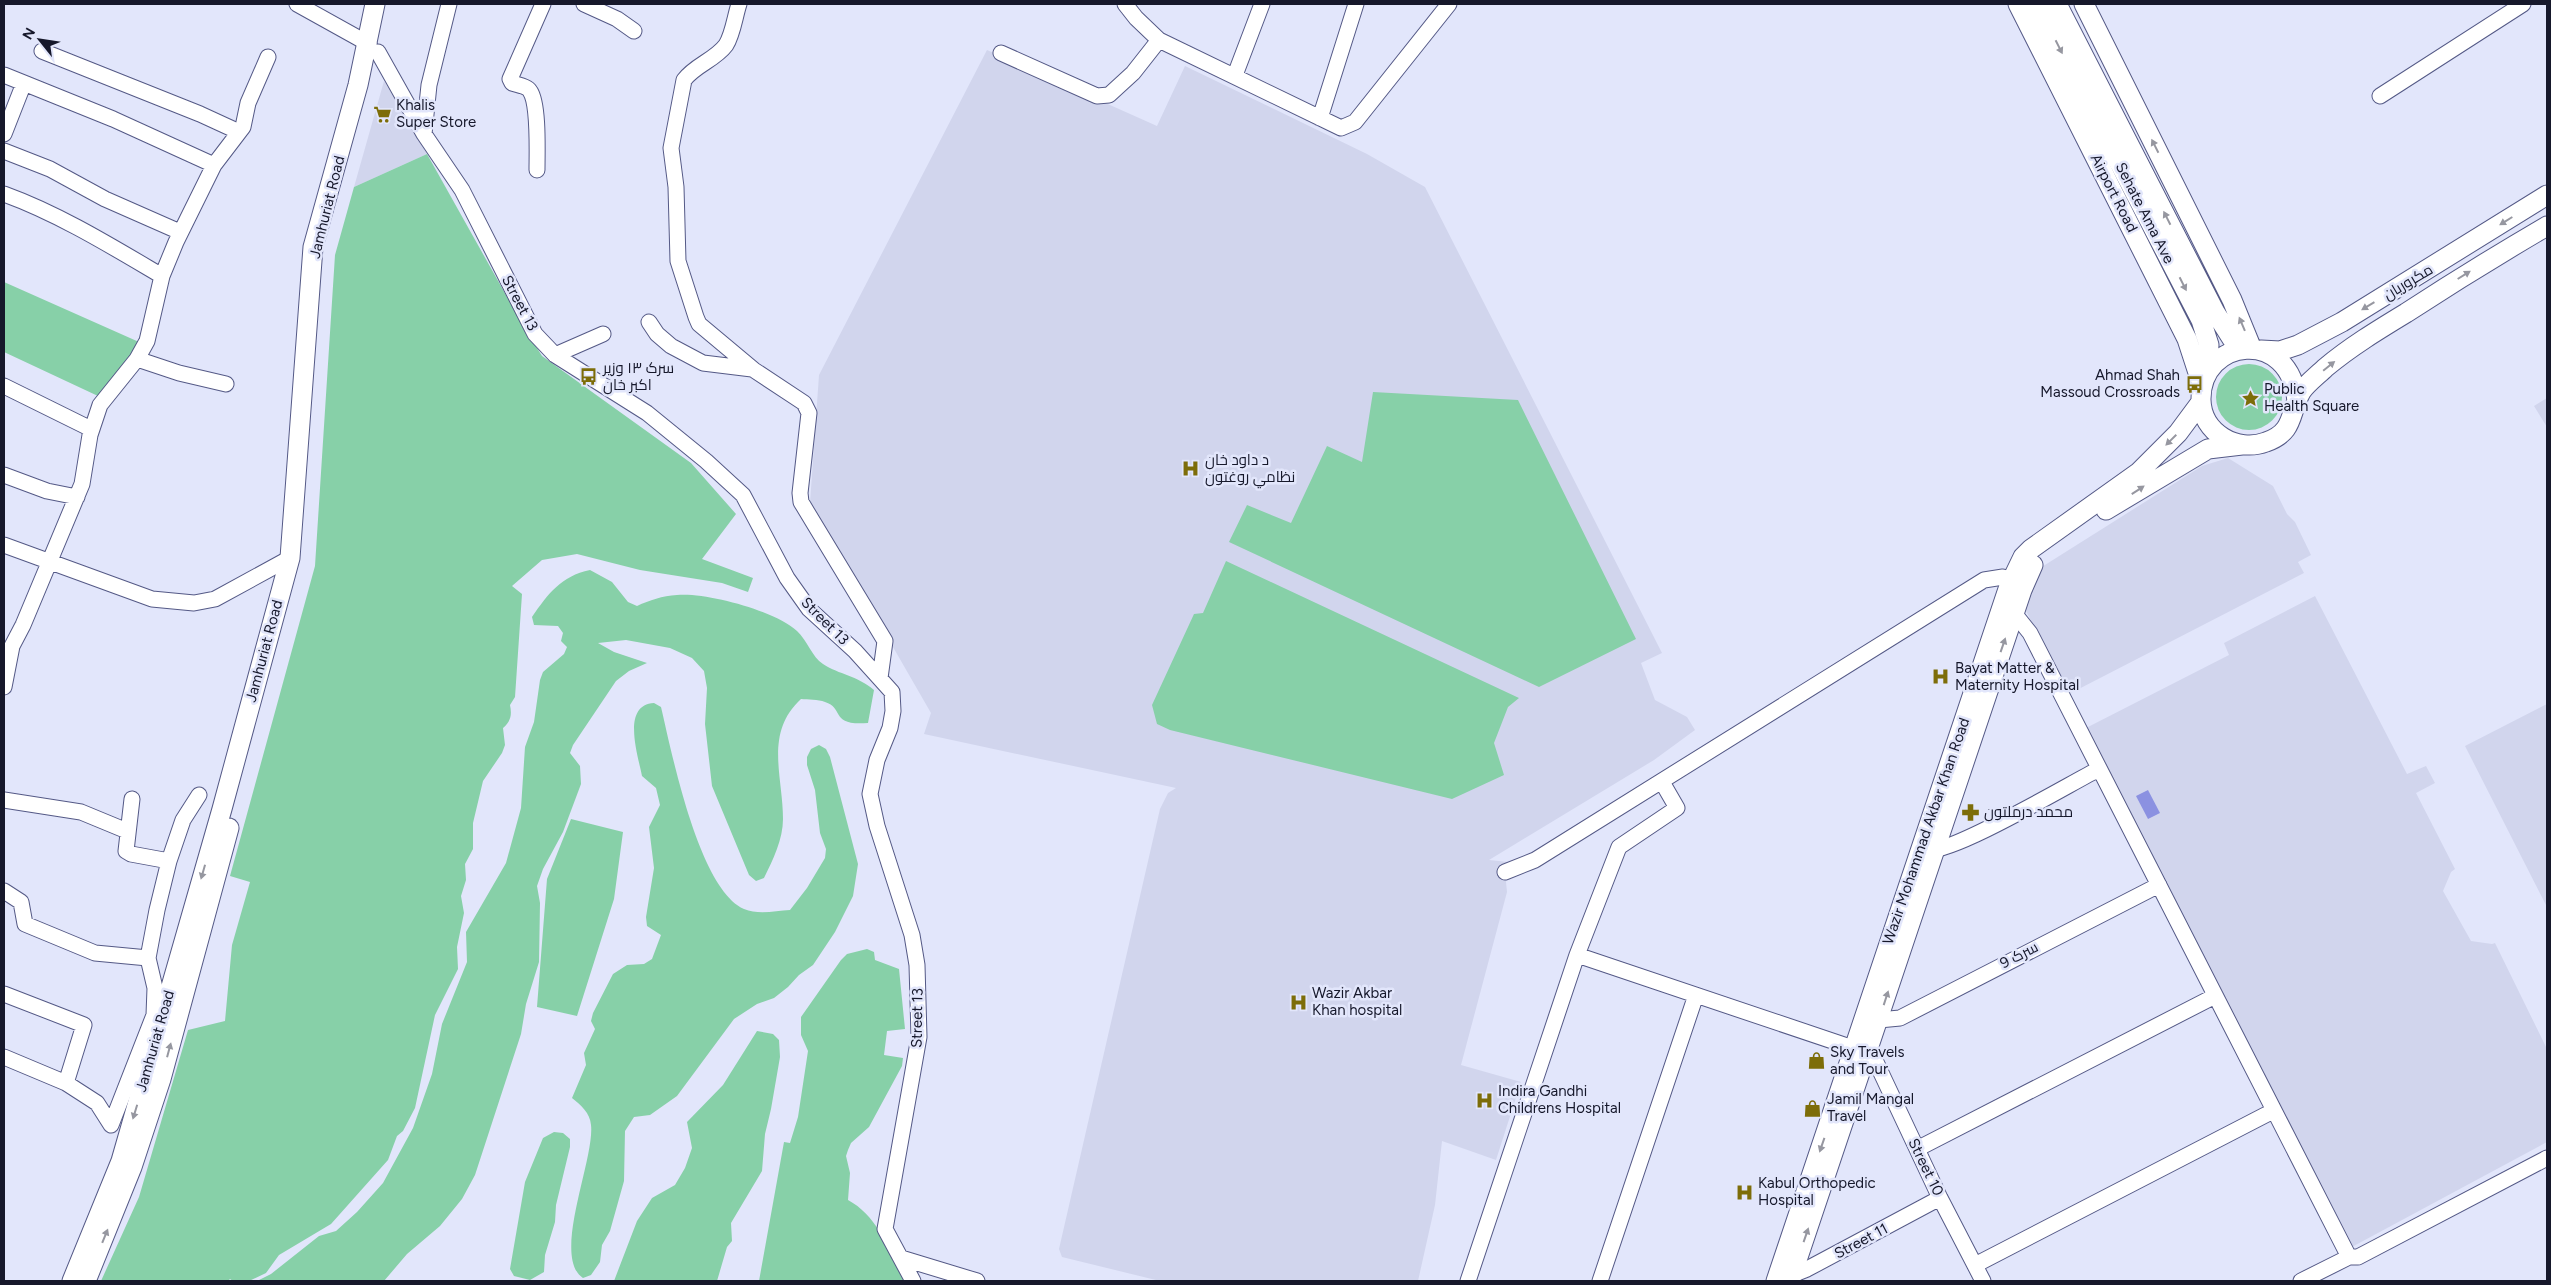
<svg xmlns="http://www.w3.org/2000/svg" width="2551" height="1285" font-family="Figtree,Cairo,sans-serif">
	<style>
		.built { fill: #d1d5ed }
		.green { fill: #87d0a8 }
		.water { fill: #8b91e1 }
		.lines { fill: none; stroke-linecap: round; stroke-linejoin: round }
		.minor-casing { stroke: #545986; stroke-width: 17 }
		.major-casing { stroke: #545986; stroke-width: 21 }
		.minor { stroke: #fff; stroke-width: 15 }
		.major { stroke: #fff; stroke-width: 19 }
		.oneway { fill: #9697a0 }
		.labels { text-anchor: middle; stroke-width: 5; stroke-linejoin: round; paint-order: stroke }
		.poi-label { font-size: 15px; fill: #16182b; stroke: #e2e6fb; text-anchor: start }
		.street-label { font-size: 15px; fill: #16182b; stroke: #e2e6fb }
	</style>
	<rect width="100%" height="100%" fill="#e2e6fb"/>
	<path class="built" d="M987,50L1157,126L1185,66L1367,154L1425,187L1662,653L1641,663L1655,700L1687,717L1695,730L1654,760L1489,860L1508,862L1505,872L1507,892L1461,1065L1521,1082L1496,1160L1442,1141L1435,1205L1418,1281H1160L1062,1257L1059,1249L1160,809L1168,793L1176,788L924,734L931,713L810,503L819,375Z
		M384,81L427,154L354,187Z
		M2547,398V427L2534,406Z
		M2228,458L2273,486L2287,514L2295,522L2311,555L2298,562L2304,573L2069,694L2025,609L2037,570L2202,466Z
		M2315,596L2407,774L2426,766L2435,783L2416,793L2455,869L2451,872L2443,891L2471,941L2492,944L2495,943L2547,1049V1142L2350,1248L2086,728L2229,655L2224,643Z
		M2547,704V907L2465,746Z"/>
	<path class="green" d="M427,154L525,329L542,356L691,463L736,514L702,559L753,578L748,592L722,583L640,570L577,554L542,560L512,586L522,594L515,697L510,705C512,715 511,721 503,728L505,745L502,753L483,781L473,823V849L465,864L466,880L461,896L464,913L457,947L458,969L435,1015L415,1108L403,1131L397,1136L388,1160L331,1224L279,1255L266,1273L249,1281H233L230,1279L228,1281H101L139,1197L188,1030L225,1021L232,945L250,882L230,876L315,566L335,255L354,187Z
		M4,282L139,342L124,369L98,396L4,352Z
		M2216 397a33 33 0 1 1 66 0a33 33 0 1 1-66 0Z
		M1373,392L1518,400L1636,639L1539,687L1229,542L1247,505L1291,523L1327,446L1362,462Z
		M1226,561L1519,698L1508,707L1494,743L1504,775L1452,799L1170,730L1157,724L1152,705L1194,614L1203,613Z
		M590,570L612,582L628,602L637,606C650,600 662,596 677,595C706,592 776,611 797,631C807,640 812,657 823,664C840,675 856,675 874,690L868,723C829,726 845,708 825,702C818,699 808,700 801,699C764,733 783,776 783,819C783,839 773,860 764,878L756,881L749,875L712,786L705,724L707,688L704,671L692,658L670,648L626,640L598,643L614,652L647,663L629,671L616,681L573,745L570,753L580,766L581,784L563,832L543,869L537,886L540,903L539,962L526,1004L521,1034L475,1175L462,1199L440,1226L407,1254L384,1281H257L271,1274L319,1236L336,1231L357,1212L383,1183L413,1128L432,1074L442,1024L467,962L466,932L506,863L521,808L525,747L534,722L540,680L543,672L564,654L567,647L561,641L563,633L558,626L534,625L532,617C548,594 561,576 590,570Z
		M654,703L661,707C672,754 699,889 744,909C758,915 775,911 790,910L807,888L825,858L826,849L820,833L815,790L807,765V757L811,749L819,745L826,749L830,757L858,864L853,896L835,932L813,965L799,975L788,987L774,998L757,1004L734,1019L677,1096L650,1115L634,1117L625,1131L624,1181L610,1231L602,1245L600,1262L591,1275L583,1278C551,1257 595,1159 591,1125C590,1113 581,1105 572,1098L586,1065L584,1053L595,1029L591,1021L593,1013L613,974L627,965L644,964L652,959L661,935L647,926L646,917L654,868L649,827L660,805L656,788L642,776C638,755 621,705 654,703Z
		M571,819L623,832L614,899L577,1016L537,1007L547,879Z
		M867,949L874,952L875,960L899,969L905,1029L887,1031L884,1055L903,1058L902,1066L869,1127L851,1143L848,1150L846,1156L850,1173L848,1200C878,1216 890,1252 906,1281H759L784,1142L790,1143L798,1117L808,1051L801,1035V1017L841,960L847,954Z
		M757,1031L773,1034L779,1040L780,1057L771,1109L765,1134L762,1171L731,1223L732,1241L727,1247L717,1281H614L637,1221L652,1198L675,1185L685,1168L692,1148L687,1122L723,1085Z
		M554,1132L563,1133L570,1139V1147L556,1205L555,1222L545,1255L544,1272L530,1280L514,1276L510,1269L525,1182L543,1138Z"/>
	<path class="water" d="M2148,790L2160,813L2148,819L2136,796Z"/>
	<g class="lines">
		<defs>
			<path id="minor" d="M297,4L369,44
				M584,4L617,19L634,31
				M739,4C735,16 733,34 726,45C715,60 695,65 684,80L671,148L676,187L678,261L696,317L699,324L754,370L804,403L809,413L800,493L801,502L885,641L880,678
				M1125,4L1136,18L1159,40L1341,128L1355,122L1449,4
				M42,51L200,114L237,131
				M378,52L424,134L462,190L535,334L555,355L647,413L706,461L743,495L787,578L809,609L855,651L892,692L893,711L890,728L877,760L870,794L877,826L912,935L917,965L919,1037L885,1229L913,1281
				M1001,53L1097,96L1109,95L1133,73L1159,40
				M4,75L113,119L214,165
				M1235,75L1262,4
				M2380,96L2523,4
				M1320,118L1356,4
				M4,134L24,83
				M424,134L429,85L449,4
				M4,151L50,169L105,199L180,232
				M537,170C537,153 539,104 530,91C527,86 517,85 512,83L510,79L543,4
				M4,194C59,214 111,246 162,276
				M649,322L657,334L671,346L703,363L752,369
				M555,355L603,334
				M137,359L179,373L226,384
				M4,386L91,429
				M4,475L47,491L77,497
				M4,545L152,599L194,603L215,599L290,558
				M2014,613L2030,633L2349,1257
				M4,687L12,646L23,625L82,484L90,435L100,405L137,359L147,341L162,276L176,242L214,165L243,127L248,103L268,57
				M132,799L126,851L131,854L169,861
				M4,800L81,812L127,831
				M1926,850C1949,856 2071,783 2099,769
				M1505,872L1535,860L1984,580L2003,577L2022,584
				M4,891L21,902L25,924L95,953L148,958
				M1577,955L1868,1053L1876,1062L1940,1198L1983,1281
				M4,994L84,1025L66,1083
				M1868,1017L1879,1020L1900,1018L2159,885
				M4,1057L66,1083L97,1103L111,1125
				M111,1125L154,1015L155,988L148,958L157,910L169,861L183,820L199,795
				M1917,1149L2215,996
				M901,1258L977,1281
				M1975,1265L2273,1111
				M1785,1273L1792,1275L1807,1269L1940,1198
				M1468,1281L1577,955L1619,847L1677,808L1662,782
				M1600,1281L1696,995
				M2301,1281L2349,1257H2358L2547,1158"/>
			<path id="major" d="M2018,4L2187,339L2202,385
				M2037,4L2201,320L2209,345L2207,373
				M2057,4L2215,312L2232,339L2244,349
				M2084,4L2232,300L2252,349
				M2261,350L2280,351L2298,345L2342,322L2547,195
				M2297,402C2291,326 2200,338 2201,400C2202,433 2237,453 2266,442C2295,432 2289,413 2301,392C2306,384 2318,375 2325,368C2350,347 2378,330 2406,313C2452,283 2499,254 2547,226
				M2106,510L2208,449L2242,445
				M72,1281L121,1161L222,809L290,558L313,247L358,85L375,4
				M86,1281L132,1167L161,1079L229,828
				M1776,1281L2009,586L2023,557L2031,549L2139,472L2178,433L2201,402
				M1790,1281L2022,590L2033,565"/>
		</defs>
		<use href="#minor" class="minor-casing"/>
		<use href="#major" class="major-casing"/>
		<use href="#minor" class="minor"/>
		<use href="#major" class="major"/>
	</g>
	<defs><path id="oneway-solid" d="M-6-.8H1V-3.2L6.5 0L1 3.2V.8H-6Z" transform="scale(1.25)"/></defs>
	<g class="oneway">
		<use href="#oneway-solid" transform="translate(2059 47) rotate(63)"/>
		<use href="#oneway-solid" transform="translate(2155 146) rotate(-117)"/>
		<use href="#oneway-solid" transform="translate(2167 218) rotate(-117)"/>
		<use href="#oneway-solid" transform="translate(2506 221) rotate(148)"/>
		<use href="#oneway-solid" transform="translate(2464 275) rotate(-32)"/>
		<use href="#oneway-solid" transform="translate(2183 284) rotate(63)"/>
		<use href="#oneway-solid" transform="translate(2368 306) rotate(149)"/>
		<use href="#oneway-solid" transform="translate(2242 324) rotate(-113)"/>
		<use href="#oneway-solid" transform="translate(2329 366) rotate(-39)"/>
		<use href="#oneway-solid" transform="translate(2171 440) rotate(135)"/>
		<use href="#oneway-solid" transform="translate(2138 490) rotate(-33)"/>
		<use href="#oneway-solid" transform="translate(2003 645) rotate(-71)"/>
		<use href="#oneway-solid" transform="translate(203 872) rotate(106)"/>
		<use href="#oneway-solid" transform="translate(1886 998) rotate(-72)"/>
		<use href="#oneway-solid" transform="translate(169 1050) rotate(-75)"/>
		<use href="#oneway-solid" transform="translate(135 1112) rotate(107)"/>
		<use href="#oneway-solid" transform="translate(1822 1145) rotate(109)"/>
		<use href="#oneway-solid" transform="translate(1806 1235) rotate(-71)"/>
		<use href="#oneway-solid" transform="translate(105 1236) rotate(-68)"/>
	</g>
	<defs>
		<symbol id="supermarket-bare" viewBox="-9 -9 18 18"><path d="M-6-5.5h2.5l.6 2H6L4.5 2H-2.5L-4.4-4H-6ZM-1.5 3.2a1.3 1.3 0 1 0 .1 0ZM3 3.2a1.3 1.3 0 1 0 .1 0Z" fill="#7d6d09" stroke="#e2e6fb" stroke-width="2.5" paint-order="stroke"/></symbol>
		<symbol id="bus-bare" viewBox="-9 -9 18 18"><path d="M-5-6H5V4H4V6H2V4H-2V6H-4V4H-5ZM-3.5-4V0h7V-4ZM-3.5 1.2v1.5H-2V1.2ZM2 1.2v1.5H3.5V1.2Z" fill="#7d6d09" stroke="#e2e6fb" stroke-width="2.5" paint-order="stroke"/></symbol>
		<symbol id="sight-bare" viewBox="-9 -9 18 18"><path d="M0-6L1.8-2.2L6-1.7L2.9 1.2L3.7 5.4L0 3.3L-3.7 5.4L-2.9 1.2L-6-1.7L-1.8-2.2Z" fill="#7d6d09" stroke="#e2e6fb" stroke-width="2.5" paint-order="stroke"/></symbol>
		<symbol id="hospital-bare" viewBox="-9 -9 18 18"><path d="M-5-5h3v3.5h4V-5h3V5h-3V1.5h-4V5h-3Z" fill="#7d6d09" stroke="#e2e6fb" stroke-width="2.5" paint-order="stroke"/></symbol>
		<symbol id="pharmacy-bare" viewBox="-9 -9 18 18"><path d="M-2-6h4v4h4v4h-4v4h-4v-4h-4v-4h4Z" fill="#7d6d09" stroke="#e2e6fb" stroke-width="2.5" paint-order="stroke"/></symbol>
		<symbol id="shop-bare" viewBox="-9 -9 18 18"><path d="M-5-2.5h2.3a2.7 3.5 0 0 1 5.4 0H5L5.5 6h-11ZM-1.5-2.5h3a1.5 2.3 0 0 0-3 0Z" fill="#7d6d09" stroke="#e2e6fb" stroke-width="2.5" paint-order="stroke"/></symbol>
	</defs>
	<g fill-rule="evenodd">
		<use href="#supermarket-bare" x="370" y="102" width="25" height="25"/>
		<use href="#bus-bare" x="576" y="364" width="25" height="25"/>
		<use href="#bus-bare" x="2182" y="372" width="25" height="25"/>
		<use href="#sight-bare" x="2238" y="386" width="25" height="25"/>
		<use href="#hospital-bare" x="1178" y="456" width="25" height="25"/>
		<use href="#hospital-bare" x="1928" y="664" width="25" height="25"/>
		<use href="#pharmacy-bare" x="1958" y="800" width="25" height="25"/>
		<use href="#hospital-bare" x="1286" y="990" width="25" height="25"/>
		<use href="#shop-bare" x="1804" y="1048" width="25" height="25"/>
		<use href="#hospital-bare" x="1472" y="1088" width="25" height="25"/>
		<use href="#shop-bare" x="1800" y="1096" width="25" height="25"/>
		<use href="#hospital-bare" x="1732" y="1180" width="25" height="25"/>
	</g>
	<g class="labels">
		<g class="poi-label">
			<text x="396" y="110">Khalis<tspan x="396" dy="17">Super Store</tspan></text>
			<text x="603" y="373">سرک ۱۳ وزیر<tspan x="603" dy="17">اکبر خان</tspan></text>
			<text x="2180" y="380" text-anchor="end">Ahmad Shah<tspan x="2180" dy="17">Massoud Crossroads</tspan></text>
			<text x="2264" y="394">Public<tspan x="2264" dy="17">Health Square</tspan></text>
			<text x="1205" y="465">د داود خان<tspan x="1205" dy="17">نظامي روغتون</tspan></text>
			<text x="1955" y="673">Bayat Matter &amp;<tspan x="1955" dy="17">Maternity Hospital</tspan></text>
			<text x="1984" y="817">محمد درملتون</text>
			<text x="1312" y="998">Wazir Akbar<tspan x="1312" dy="17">Khan hospital</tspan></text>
			<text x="1830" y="1057">Sky Travels<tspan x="1830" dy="17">and Tour</tspan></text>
			<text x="1498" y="1096">Indira Gandhi<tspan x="1498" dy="17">Childrens Hospital</tspan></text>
			<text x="1827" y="1104">Jamil Mangal<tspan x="1827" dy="17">Travel</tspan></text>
			<text x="1758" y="1188">Kabul Orthopedic<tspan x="1758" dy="17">Hospital</tspan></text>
		</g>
		<g class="street-label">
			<text transform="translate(2114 193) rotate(63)" y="5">Airport Road</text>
			<text transform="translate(327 207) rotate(-76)" y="5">Jamhuriat Road</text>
			<text transform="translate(2145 213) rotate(63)" y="5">Sehate Ama Ave</text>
			<text transform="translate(2408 282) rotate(-31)" y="5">مکروریان</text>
			<text transform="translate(520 303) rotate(62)" y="5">Street 13</text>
			<text transform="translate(825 621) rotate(45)" y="5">Street 13</text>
			<text transform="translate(264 651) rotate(-75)" y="5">Jamhuriat Road</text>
			<text transform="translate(1926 831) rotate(-71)" y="5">Wazir Mohammad Akbar Khan Road</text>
			<text transform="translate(2019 955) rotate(-27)" y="5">سرک 9</text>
			<text transform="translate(917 1018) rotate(-89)" y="5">Street 13</text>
			<text transform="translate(155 1041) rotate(-74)" y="5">Jamhuriat Road</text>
			<text transform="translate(1926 1167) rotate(64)" y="5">Street 10</text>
			<text transform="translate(1861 1241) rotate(-28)" y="5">Street 11</text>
		</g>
	</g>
	<rect width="2551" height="1285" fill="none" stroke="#16182b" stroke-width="10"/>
	<g transform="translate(40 40) rotate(300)" stroke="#e2e6fb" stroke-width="4" paint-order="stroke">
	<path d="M0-4L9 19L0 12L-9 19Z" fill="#16182b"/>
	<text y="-8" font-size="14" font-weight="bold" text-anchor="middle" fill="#16182b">N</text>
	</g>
</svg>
